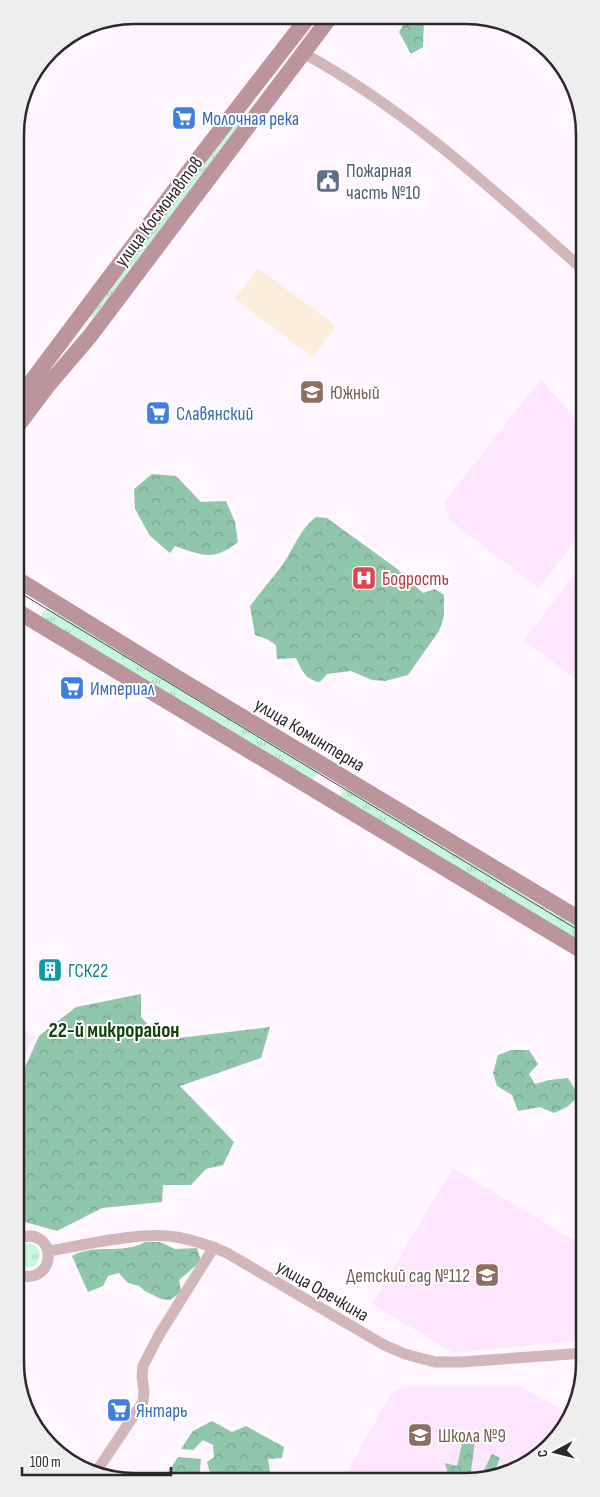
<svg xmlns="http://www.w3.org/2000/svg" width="600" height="1497" font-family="'Sofia Sans Condensed',sans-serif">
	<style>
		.built { fill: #fee7fe }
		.industrial { fill: #fcedda }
		.grass { fill: url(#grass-tufts) }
		.forest { fill: url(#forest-crowns) }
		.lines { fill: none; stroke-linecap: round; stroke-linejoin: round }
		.street { stroke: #d1b6ba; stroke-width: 11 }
		.secondary { stroke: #bc949b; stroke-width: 16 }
		.tram { stroke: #4e464e; stroke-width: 1 }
		.labels { text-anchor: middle; stroke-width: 4; stroke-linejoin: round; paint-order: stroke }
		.shop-label { font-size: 19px; fill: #366cbe; stroke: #fff; text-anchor: start }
		.service-label { font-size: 19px; fill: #4e5e75; stroke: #fff; text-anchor: start }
		.street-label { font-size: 19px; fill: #2f272f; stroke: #fff }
		.education-label { font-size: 19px; fill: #785e54; stroke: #fff; text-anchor: start }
		.health-label { font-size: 19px; fill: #be3a42; stroke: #fff; text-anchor: start }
		.culture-label { font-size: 19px; fill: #0d838f; stroke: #fff; text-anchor: start }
		.quarter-label { font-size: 21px; font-weight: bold; fill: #134309; stroke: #fff }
		.rim { fill: none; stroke: #2f272f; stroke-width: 2.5 }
	</style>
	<defs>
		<pattern id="grass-tufts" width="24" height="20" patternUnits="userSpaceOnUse" patternTransform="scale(1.25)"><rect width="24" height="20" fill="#c4f7dc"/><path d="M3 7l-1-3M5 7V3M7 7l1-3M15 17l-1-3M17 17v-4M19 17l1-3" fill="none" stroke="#a9d4bd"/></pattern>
		<pattern id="forest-crowns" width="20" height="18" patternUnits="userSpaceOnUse" patternTransform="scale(1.25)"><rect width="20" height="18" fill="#90c7aa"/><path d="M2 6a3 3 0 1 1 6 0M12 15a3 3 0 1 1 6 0" fill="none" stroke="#76a28b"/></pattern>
	</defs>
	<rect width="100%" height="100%" fill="#fff6ff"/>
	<path class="built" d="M33,74L41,80L20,108L27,82Z
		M541,379L582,426V532L539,588L450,521L444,502Z
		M582,565L583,685L524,640Z
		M18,1027L35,1037L18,1066Z
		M453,1168L584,1246L585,1340L454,1353L372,1304Z
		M404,1387H521L569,1413L560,1436L532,1462L496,1478L343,1479L392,1392Z"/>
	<path class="industrial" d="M258,268L336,326L313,357L235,299Z"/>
	<path class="grass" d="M240,118L245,122L93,318L88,314Z
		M49,606L320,770L311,782L39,618Z
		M347,786L583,929L584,946L338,798Z
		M29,1243L36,1246L40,1254L37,1264C30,1269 24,1268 19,1263V1248L25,1244Z"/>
	<path class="forest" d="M417,18L424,19L423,47L411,54L399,32L406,20Z
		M152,474L176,476L201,502L226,501L235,522L238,542C213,562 202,555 175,546L170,553L150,536L135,509L134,489Z
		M316,517L327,518L396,568L423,593L435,589L444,595V616L439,631L408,675L385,681L372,680L351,671L327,674L320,682C305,680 302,670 296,658L277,659L276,645L267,639L255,635L250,606C259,594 268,583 277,572C292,555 298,530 316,517Z
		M141,994V1017L162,1040L270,1027L261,1058L180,1086L234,1142L223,1165L206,1169L191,1185H163L162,1202L102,1208L57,1231L18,1220V1083L39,1036L76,1007Z
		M511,1050H529L538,1064L529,1074L535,1084L549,1080L568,1078L579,1096L567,1107L554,1113L540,1107L518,1111L512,1095L497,1086L493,1073L498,1055Z
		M145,1242H160L175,1249L197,1248L201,1261L179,1280L181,1292L170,1300L161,1299L145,1291L139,1286L128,1283L119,1273L108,1276L103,1286L88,1292L72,1256C94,1243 123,1255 145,1242Z
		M212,1421L232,1432L246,1426L284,1447L282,1458L268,1459L270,1473L283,1479H212L207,1462L214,1457L213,1445L203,1440L193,1450L181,1449L193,1431Z
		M468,1433L475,1442L470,1478H449L445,1463L457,1466L462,1444Z
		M492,1454L500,1458L492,1478H480Z
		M178,1457L201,1459L200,1470L201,1479L163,1480Z"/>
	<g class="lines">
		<path class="street" d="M303,53C406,109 492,189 579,266
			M19,1238C58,1225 58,1286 19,1275
			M49,1251C84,1245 141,1231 176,1237C194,1240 211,1246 227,1253L384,1345L405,1354L435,1362H461L585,1353
			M96,1472L143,1402L144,1391L142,1376L143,1366L159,1335L214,1247"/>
		<path class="secondary" d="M16,402L199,158L309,16
			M16,428L49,384L90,336L331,16
			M17,579L176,677L583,921
			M17,611L584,952"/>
		<path class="tram" d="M17,591L583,933"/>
	</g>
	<defs>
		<symbol id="supermarket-square" viewBox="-11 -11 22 22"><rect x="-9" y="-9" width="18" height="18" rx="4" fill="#3f7fe0" stroke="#fff"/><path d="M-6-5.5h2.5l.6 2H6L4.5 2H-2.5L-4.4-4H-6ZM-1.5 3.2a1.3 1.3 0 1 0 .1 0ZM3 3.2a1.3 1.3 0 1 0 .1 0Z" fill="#fff"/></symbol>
		<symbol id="civic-square" viewBox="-11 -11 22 22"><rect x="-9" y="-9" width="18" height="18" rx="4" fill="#5c6f8a" stroke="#fff"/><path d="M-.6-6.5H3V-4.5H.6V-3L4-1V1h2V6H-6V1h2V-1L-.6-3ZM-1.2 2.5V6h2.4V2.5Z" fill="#fff"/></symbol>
		<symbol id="school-square" viewBox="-11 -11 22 22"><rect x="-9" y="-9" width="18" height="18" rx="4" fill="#8d6e63" stroke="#fff"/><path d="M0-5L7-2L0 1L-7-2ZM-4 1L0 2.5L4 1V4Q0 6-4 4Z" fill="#fff"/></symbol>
		<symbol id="hospital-square" viewBox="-11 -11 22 22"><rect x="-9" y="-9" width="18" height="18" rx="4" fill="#e0444e" stroke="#fff"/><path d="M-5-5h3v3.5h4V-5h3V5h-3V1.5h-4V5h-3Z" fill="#fff"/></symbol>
		<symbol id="building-square" viewBox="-11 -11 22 22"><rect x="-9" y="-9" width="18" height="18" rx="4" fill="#0f9aa8" stroke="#fff"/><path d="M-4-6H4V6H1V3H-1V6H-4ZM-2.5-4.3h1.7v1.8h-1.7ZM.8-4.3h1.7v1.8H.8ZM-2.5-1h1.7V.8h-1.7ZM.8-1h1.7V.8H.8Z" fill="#fff"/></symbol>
	</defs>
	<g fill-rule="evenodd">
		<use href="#supermarket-square" x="170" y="104" width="28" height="28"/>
		<use href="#civic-square" x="314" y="167" width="28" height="28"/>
		<use href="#school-square" x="298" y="378" width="28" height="28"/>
		<use href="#supermarket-square" x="144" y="399" width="28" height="28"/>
		<use href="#hospital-square" x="350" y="564" width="28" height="28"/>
		<use href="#supermarket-square" x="58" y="674" width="28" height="28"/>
		<use href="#building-square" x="36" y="956" width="28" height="28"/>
		<use href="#school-square" x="473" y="1261" width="28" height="28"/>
		<use href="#supermarket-square" x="105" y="1396" width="28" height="28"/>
		<use href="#school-square" x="406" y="1421" width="28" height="28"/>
	</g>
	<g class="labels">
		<g class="shop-label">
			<text x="202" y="125">Молочная река</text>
			<text x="176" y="420">Славянский</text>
			<text x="90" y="695">Империал</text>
			<text x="136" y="1417">Янтарь</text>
		</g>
		<g class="service-label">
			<text x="346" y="177">Пожарная<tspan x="346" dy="22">часть №10</tspan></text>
		</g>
		<g class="street-label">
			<text transform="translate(158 211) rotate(-53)" y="7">улица Космонавтов</text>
			<text transform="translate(310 734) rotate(31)" y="7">улица Коминтерна</text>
			<text transform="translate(323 1290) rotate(30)" y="7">улица Оречкина</text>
		</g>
		<g class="education-label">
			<text x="330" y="399">Южный</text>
			<text x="470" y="1282" text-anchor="end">Детский сад №112</text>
			<text x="438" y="1442">Школа №9</text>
		</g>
		<g class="health-label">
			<text x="382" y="585">Бодрость</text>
		</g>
		<g class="culture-label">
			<text x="68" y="977">ГСК22</text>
		</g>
		<g class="quarter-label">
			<text x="114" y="1037">22-й микрорайон</text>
		</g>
	</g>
	<path d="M0 0H600V1497H0ZM134 24H466A110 110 0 0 1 576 134V1363A110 110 0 0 1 466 1473H134A110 110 0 0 1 24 1363V134A110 110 0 0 1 134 24Z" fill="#eee" fill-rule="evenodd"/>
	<path class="rim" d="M134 24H466A110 110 0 0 1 576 134V1363A110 110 0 0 1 466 1473H134A110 110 0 0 1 24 1363V134A110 110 0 0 1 134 24Z"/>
	<g transform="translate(555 1452) rotate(263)" stroke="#ffffff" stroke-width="4" paint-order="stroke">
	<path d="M0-4L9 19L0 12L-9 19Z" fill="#2f272f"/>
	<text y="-8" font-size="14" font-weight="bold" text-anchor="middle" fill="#2f272f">С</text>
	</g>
	<path d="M22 1467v8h149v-8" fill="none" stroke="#2f272f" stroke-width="2.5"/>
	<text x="30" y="1467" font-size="15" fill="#2f272f" stroke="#ffffff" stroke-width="4" paint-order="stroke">100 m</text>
</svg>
